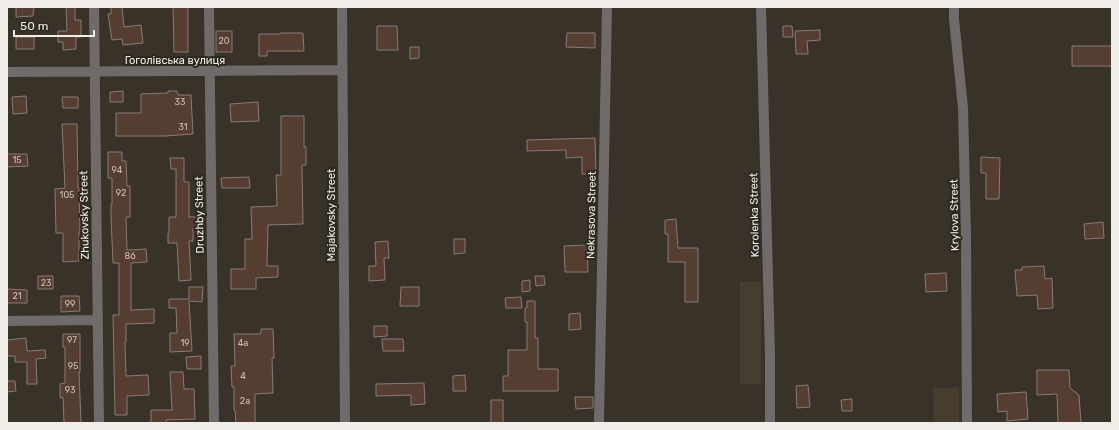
<svg xmlns="http://www.w3.org/2000/svg" width="1119" height="430" font-family="Rubik,sans-serif">
	<style>
		.built { fill: #463d2f }
		.building { fill: #563d32; stroke: #877c76 }
		.lines { fill: none; stroke-linecap: round; stroke-linejoin: round }
		.minor { stroke: #706b6a; stroke-width: 10 }
		.labels { text-anchor: middle; stroke-width: 4; stroke-linejoin: round; paint-order: stroke }
		.number-label { font-size: 9px; fill: #cac1ba }
		.street-label { font-size: 11px; fill: #f1ede8; stroke: #2d2820 }
	</style>
	<rect width="100%" height="100%" fill="#383229"/>
	<path class="built" d="M740,282H761V384H740Z
		M959,387V423H934L933,388Z"/>
	<path class="building" d="M16,7H34L33,16L16,17Z
		M66,7H75V20H81V37H76V49L63,50V42H58V31H67Z
		M111,7H122L124,27L141,25L143,43L123,45L122,39L112,40L108,14H111Z
		M173,7H188V52H174Z
		M377,26H397L398,50H377Z
		M783,26H792L793,37H783Z
		M820,30V40L807,41L808,54H796L795,31Z
		M216,31H232V52H216Z
		M280,33H303L304,51H267V56H259V34H280Z
		M567,33H595V48L566,47Z
		M16,37H34V49H16Z
		M1072,46H1112V66H1072Z
		M410,47H419V58L410,59Z
		M123,91V102H110V92Z
		M168,91H177L178,95H191L193,134L165,136H116V113H141V94L168,93Z
		M26,96L27,113L13,114L12,97Z
		M62,97H78V108H63Z
		M258,102L259,121L231,122L230,104Z
		M281,116H304V147H306V165H302L303,224L268,225L267,266H278V277L256,278V289H231V269H245V239H252L251,207L277,206L276,175H281Z
		M62,124H77L78,188H79L80,232H79V261L63,262V233H56L55,189L65,188Z
		M595,138L596,174H582V157L566,158V150L527,151V140Z
		M108,152H122V161H126L127,186H130V217H126L127,250L146,249L147,262L131,263V310L154,309V323L126,324V342H125L126,376L148,375L149,395L127,396V415H115L113,315H119V263H113L111,217V204H112V178H108Z
		M7,154H27L28,166L7,167Z
		M981,157L1000,158L999,199H986V173H981Z
		M170,158H184V182H189V217H196V228H193V241H189L191,280L179,281L177,243H168V233L169,232V217H176V169H171Z
		M249,177L250,188H222L221,178Z
		M676,219L678,248H698V302H685V262H668V234H665V220Z
		M1103,222L1104,238L1085,239L1084,224Z
		M454,239H465V253L454,254Z
		M388,241L389,258H384L385,280L369,281V266H376L375,242Z
		M587,245L588,272H565L564,246Z
		M1044,266L1045,279L1052,278L1053,308L1038,309L1037,295L1017,296L1015,270H1022V267Z
		M946,273L947,291L926,292L925,274Z
		M38,276H53V289H38Z
		M535,276H544L545,285L536,286Z
		M530,280V291L522,292V281Z
		M189,287H203L202,302L189,301L192,351L170,352V333H177L176,308H169V299H189Z
		M401,287H419V306H400Z
		M7,289L27,290V303H7Z
		M61,296H79L80,311L61,312Z
		M521,297L522,308H506L505,298Z
		M527,301H535V338H538V369H558V391H503V376H508V350H527V322H525V308H527Z
		M580,313L581,329L569,330V314Z
		M374,326H387V336L374,337Z
		M261,329H273L274,358H272L273,393L255,394V423H236L235,410H234V387H232L231,366H235L234,334H261Z
		M63,334H80V372H79L81,423H64L63,397L60,398V384L65,383V347H63Z
		M26,338L27,351L45,350L46,358L36,359L37,384H27V362H15V356H7V340Z
		M382,339H403L404,351H383Z
		M201,356V369H187L186,357Z
		M1037,370H1069L1070,388L1079,395L1081,423H1058L1057,394L1037,395Z
		M170,372H183L184,389H194L195,419L166,420V423H151V410H172Z
		M465,375L466,391H453V376Z
		M7,381H15L16,391L7,392Z
		M424,383L425,404L411,405V395L376,396V384Z
		M808,385L810,407L797,408L796,386Z
		M1026,392L1028,419L1007,421V411L998,412L997,394Z
		M575,397H593V408L576,409Z
		M852,399V411H842L841,400Z
		M491,400H503V423H491Z"/>
	<g class="lines">
		<path class="minor" d="M94,7L99,423
			M209,7L214,423
			M342,7L345,423
			M761,7L770,355V423
			M954,7V19L963,108L966,236L967,423
			M7,72L342,70
			M7,321L98,320
			M599,423L607,7"/>
	</g>
	<g class="labels">
		<g class="number-label">
			<text x="224" y="44">20</text>
			<text x="180" y="105">33</text>
			<text x="183" y="130">31</text>
			<text x="17" y="163">15</text>
			<text x="117" y="173">94</text>
			<text x="121" y="196">92</text>
			<text x="67" y="198">105</text>
			<text x="130" y="259">86</text>
			<text x="46" y="286">23</text>
			<text x="17" y="299">21</text>
			<text x="70" y="307">99</text>
			<text x="72" y="343">97</text>
			<text x="185" y="346">19</text>
			<text x="243" y="346">4а</text>
			<text x="73" y="369">95</text>
			<text x="243" y="379">4</text>
			<text x="70" y="393">93</text>
			<text x="245" y="404">2а</text>
		</g>
		<g class="street-label">
			<text x="175" y="64">Гоголівська вулиця</text>
			<text transform="translate(84 215) rotate(-91)" y="4">Zhukovsky Street</text>
			<text transform="translate(199 215) rotate(-91)" y="4">Druzhby Street</text>
			<text transform="translate(331 215) rotate(-90)" y="4">Majakovsky Street</text>
			<text transform="translate(591 215) rotate(-89)" y="4">Nekrasova Street</text>
			<text transform="translate(754 215) rotate(-91)" y="4">Korolenka Street</text>
			<text transform="translate(954 215) rotate(-91)" y="4">Krylova Street</text>
		</g>
	</g>
	<rect width="1119" height="430" fill="none" stroke="#f1ede8" stroke-width="16"/>
	<path d="M14 30v6h80v-6" fill="none" stroke="#f1ede8" stroke-width="2"/>
	<text x="20" y="30" font-size="12" fill="#f1ede8" stroke="#2d2820" stroke-width="3" paint-order="stroke">50 m</text>
</svg>
